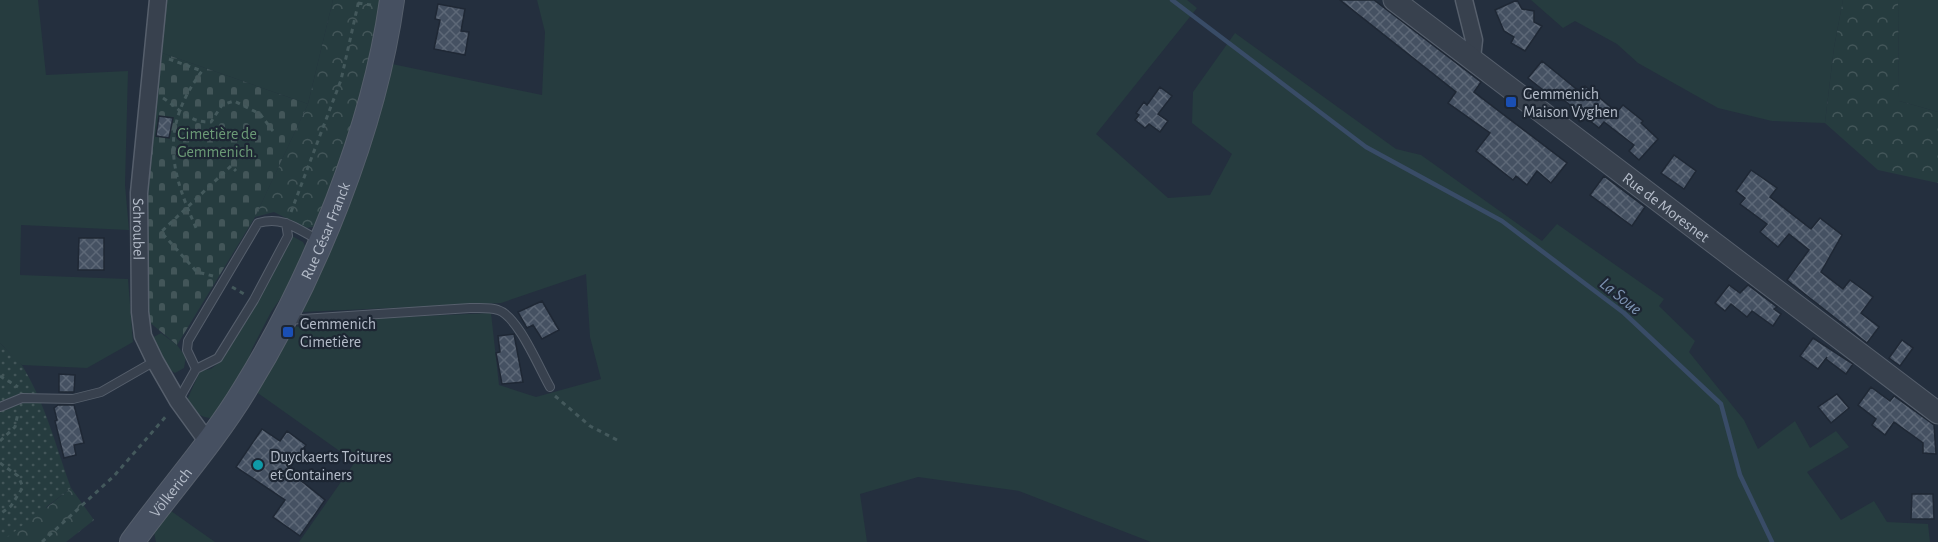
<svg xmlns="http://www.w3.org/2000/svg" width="1938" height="542" font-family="'Alegreya Sans',sans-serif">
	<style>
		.green { fill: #263c3f }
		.forest { fill: url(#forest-crowns) }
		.cemetery { fill: url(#cemetery-stones) }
		.park { fill: url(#park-dots) }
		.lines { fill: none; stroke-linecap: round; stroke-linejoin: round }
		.stream { stroke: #394c67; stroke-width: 4.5 }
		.building { fill: url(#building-cross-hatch); stroke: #1f2835; stroke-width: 1.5 }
		.service-casing { stroke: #565f6c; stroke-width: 10 }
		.minor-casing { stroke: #565f6c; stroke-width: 19 }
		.tertiary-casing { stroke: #565f6c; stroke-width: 23 }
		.secondary-casing { stroke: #565f6c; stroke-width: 26 }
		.path { stroke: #44595c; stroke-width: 3; stroke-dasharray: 4.5 4.5; stroke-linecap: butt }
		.service { stroke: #38414e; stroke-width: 8 }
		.minor { stroke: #38414e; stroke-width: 16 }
		.tertiary { stroke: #38414e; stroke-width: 21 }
		.secondary { stroke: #465061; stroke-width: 24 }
		.transit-dot { fill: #1a4fb4; stroke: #1d2633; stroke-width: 2 }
		.culture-dot { fill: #0f9aa8; stroke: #1d2633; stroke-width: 2 }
		.labels { text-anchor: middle; stroke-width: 4.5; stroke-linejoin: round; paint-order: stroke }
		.poi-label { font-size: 16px; fill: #b4bcc9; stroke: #1d2633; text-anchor: start }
		.park-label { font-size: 16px; fill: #6b9a76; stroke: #1d2633 }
		.street-label { font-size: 16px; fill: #b4bcc9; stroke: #1d2633 }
		.water-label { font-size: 18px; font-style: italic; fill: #7c92b1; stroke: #1d2633 }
	</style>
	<defs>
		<pattern id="forest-crowns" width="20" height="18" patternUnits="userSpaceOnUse" patternTransform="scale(1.5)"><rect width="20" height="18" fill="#263c3f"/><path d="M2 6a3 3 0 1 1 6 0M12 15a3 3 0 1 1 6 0" fill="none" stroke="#435659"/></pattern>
		<pattern id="cemetery-stones" width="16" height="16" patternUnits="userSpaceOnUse" patternTransform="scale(1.5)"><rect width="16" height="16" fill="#263c3f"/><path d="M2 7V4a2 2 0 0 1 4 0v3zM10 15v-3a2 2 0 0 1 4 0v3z" fill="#435659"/></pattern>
		<pattern id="park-dots" width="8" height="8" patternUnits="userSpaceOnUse" patternTransform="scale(1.5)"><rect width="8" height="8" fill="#263c3f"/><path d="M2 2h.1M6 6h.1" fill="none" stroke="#435659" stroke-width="1.8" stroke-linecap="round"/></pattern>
		<pattern id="building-cross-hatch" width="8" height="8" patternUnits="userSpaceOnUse" patternTransform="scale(1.5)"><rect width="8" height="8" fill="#455162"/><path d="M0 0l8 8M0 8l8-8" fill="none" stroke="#5d6877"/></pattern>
	</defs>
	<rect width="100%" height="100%" fill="#242f3e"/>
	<path class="green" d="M0,0H38L46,75L128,71L125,185L129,230L21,225L20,275L128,279L133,342L87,368L22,365L0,343Z
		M166,0H333L308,104L162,53Z
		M537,0H1187L1197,8L1096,134L1168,198L1210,195L1232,154L1192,123L1193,92L1235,33L1396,149L1421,155L1542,241L1557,224L1664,299L1659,306L1695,341L1689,352L1744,420L1758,449L1795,421L1810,448L1836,431L1849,447L1807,472L1841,520L1874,501L1887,522L1928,524L1930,542H1151L1019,491L918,477L860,494L867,542H299L355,462L255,391L294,327L380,318L491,313L499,385L536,397L601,379L590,337L586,274L501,303L302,312L368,143L392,64L542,95L545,32Z
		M1531,0H1843L1834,48L1825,123L1772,121L1718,108L1638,63L1617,44L1575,21L1563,28Z
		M1898,0H1938V112L1899,101Z
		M292,236L303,242L306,248L296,276L271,312L252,349L242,378L217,417C202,421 194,411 187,400L200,371L211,369L221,361Z
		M161,333L177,345L186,357L184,368L175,373L165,367L150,339Z
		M171,511L215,542H156L154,532Z"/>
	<path class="forest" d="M333,0H384L369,79L318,226L306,228L274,212L255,217L308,104Z
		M1843,0H1898L1899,101L1938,112V183L1878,170L1825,123L1834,48Z
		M0,343L46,508L71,488L94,520L66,542H0Z"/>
	<path class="cemetery" d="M162,53L308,104L255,217L177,345L148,321C146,232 145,141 162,53Z"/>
	<path class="park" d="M0,343C7,351 18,358 23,367C46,405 56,447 71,488L1,542Z"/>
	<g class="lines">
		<path class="stream" d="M1172,0L1366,147L1502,221L1624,313L1721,404L1740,475L1772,542"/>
	</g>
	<path class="building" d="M1340,0H1374L1481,82L1474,92L1567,163L1551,183L1537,171L1527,185L1516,176L1513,180L1476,151L1490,133L1448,103L1456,92Z
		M1517,0L1522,9L1534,11V22L1542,26L1525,51L1511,43L1514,37L1504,31L1495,10Z
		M438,4L465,9L461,31L469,32L465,55L434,49L440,20L435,19Z
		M1542,61L1580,92L1585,86L1617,112L1623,105L1643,121L1641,123L1658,139L1639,160L1629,151L1634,145L1604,122L1599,128L1555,93L1552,97L1528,78Z
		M1160,87L1172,96L1158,114L1168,121L1160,132L1149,124L1145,128L1135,120L1139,115L1136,113L1144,102L1147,105Z
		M159,116L173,118L169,138L156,136Z
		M1674,155L1696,171L1684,189L1661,173Z
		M1751,170L1777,188L1770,197L1811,229L1820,218L1842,235L1821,272L1843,289L1850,280L1873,297L1861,313L1879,327L1867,343L1787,280L1809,250L1789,234L1778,247L1760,232L1767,224L1740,204L1745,198L1736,191Z
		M1604,176L1645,207L1632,226L1590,195Z
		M79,238H104V270H78Z
		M1729,285L1740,293L1748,285L1777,307L1774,309L1781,314L1773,326L1752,311L1747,317L1731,304L1725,311L1715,303Z
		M542,301L559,330L542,339L533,325L527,328L518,312Z
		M514,334L523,382L502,384L496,353L500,352L498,336Z
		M1813,338L1853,364L1846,374L1826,359L1827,357L1818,369L1800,356Z
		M1902,340L1913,348L1900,366L1889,358Z
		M59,374L75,375L74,392H59Z
		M1871,387L1890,401L1894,396L1934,425L1936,454L1923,453V443L1894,422L1885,435L1872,425L1876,419L1858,405Z
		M1837,394L1849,408L1831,423L1818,407Z
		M58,405H74L84,443L74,445L76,455L64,458L55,421L57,420L54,408Z
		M262,429L280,441L287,431L306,445L288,470L325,500L300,536L273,517L285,500L236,467Z
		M1912,494H1933L1934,519H1911Z"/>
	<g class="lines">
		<defs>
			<path id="service" d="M287,320L470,308C479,308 490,307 498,310C518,316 539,368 550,387
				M196,369L187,350L188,341L258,223C284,216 297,229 320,241
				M178,401L196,369L218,358L254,300L288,236L286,223
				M0,407L22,398L73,399L101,392L155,361"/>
			<g id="minor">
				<path id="s1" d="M158,0L139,193L140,312L143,336L155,361L178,401L207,441"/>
				<path d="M1464,0L1474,40L1472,58"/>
			</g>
			<g id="tertiary">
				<path id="s2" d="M1394,0L1938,413"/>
			</g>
			<g id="secondary">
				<path id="s3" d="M132,542C169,491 213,442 245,389C314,277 374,130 392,0"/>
			</g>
		</defs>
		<use href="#service" class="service-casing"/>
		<use href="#minor" class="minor-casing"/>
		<use href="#tertiary" class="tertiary-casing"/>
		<use href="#secondary" class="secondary-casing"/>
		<path class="path" d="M358,3L371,5
			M169,59L202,71C159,129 170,171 198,232
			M163,98C180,109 189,123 211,122L222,105L234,101L260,114L273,131
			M291,212L341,80L359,0
			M213,276L197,272L161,232L231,166L236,171
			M232,287L244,294
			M0,376L18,387
			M555,396L590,426L619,441
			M0,441L15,427L18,413
			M0,463L18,476L23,487L11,506L0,514
			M42,542L114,476L168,414"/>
		<use href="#service" class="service"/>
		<use href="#minor" class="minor"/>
		<use href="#tertiary" class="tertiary"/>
		<use href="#secondary" class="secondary"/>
	</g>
	<g class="transit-dot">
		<rect x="1505" y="96" width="12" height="12" rx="3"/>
		<rect x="282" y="326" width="12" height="12" rx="3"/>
	</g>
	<circle class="culture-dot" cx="258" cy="465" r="6"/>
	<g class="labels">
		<g class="poi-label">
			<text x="1523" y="99">Gemmenich<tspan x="1523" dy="18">Maison Vyghen</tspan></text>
			<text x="300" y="329">Gemmenich<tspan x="300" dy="18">Cimetière</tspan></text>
			<text x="270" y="462">Duyckaerts Toitures<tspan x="270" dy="18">et Containers</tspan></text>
		</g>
		<g class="park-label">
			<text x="217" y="139">Cimetière de<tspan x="217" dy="18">Gemmenich.</tspan></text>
		</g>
		<g class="street-label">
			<text dy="6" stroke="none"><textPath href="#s2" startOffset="342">Rue de Moresnet</textPath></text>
			<text dy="6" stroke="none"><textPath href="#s1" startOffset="230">Schroubel</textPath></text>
			<text dy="6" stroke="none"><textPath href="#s3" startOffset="368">Rue César Franck</textPath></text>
			<text dy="6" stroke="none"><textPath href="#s3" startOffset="63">Völkerich</textPath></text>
		</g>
		<g class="water-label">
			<text transform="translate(1621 296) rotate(39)" y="6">La Soue</text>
		</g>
	</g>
</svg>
